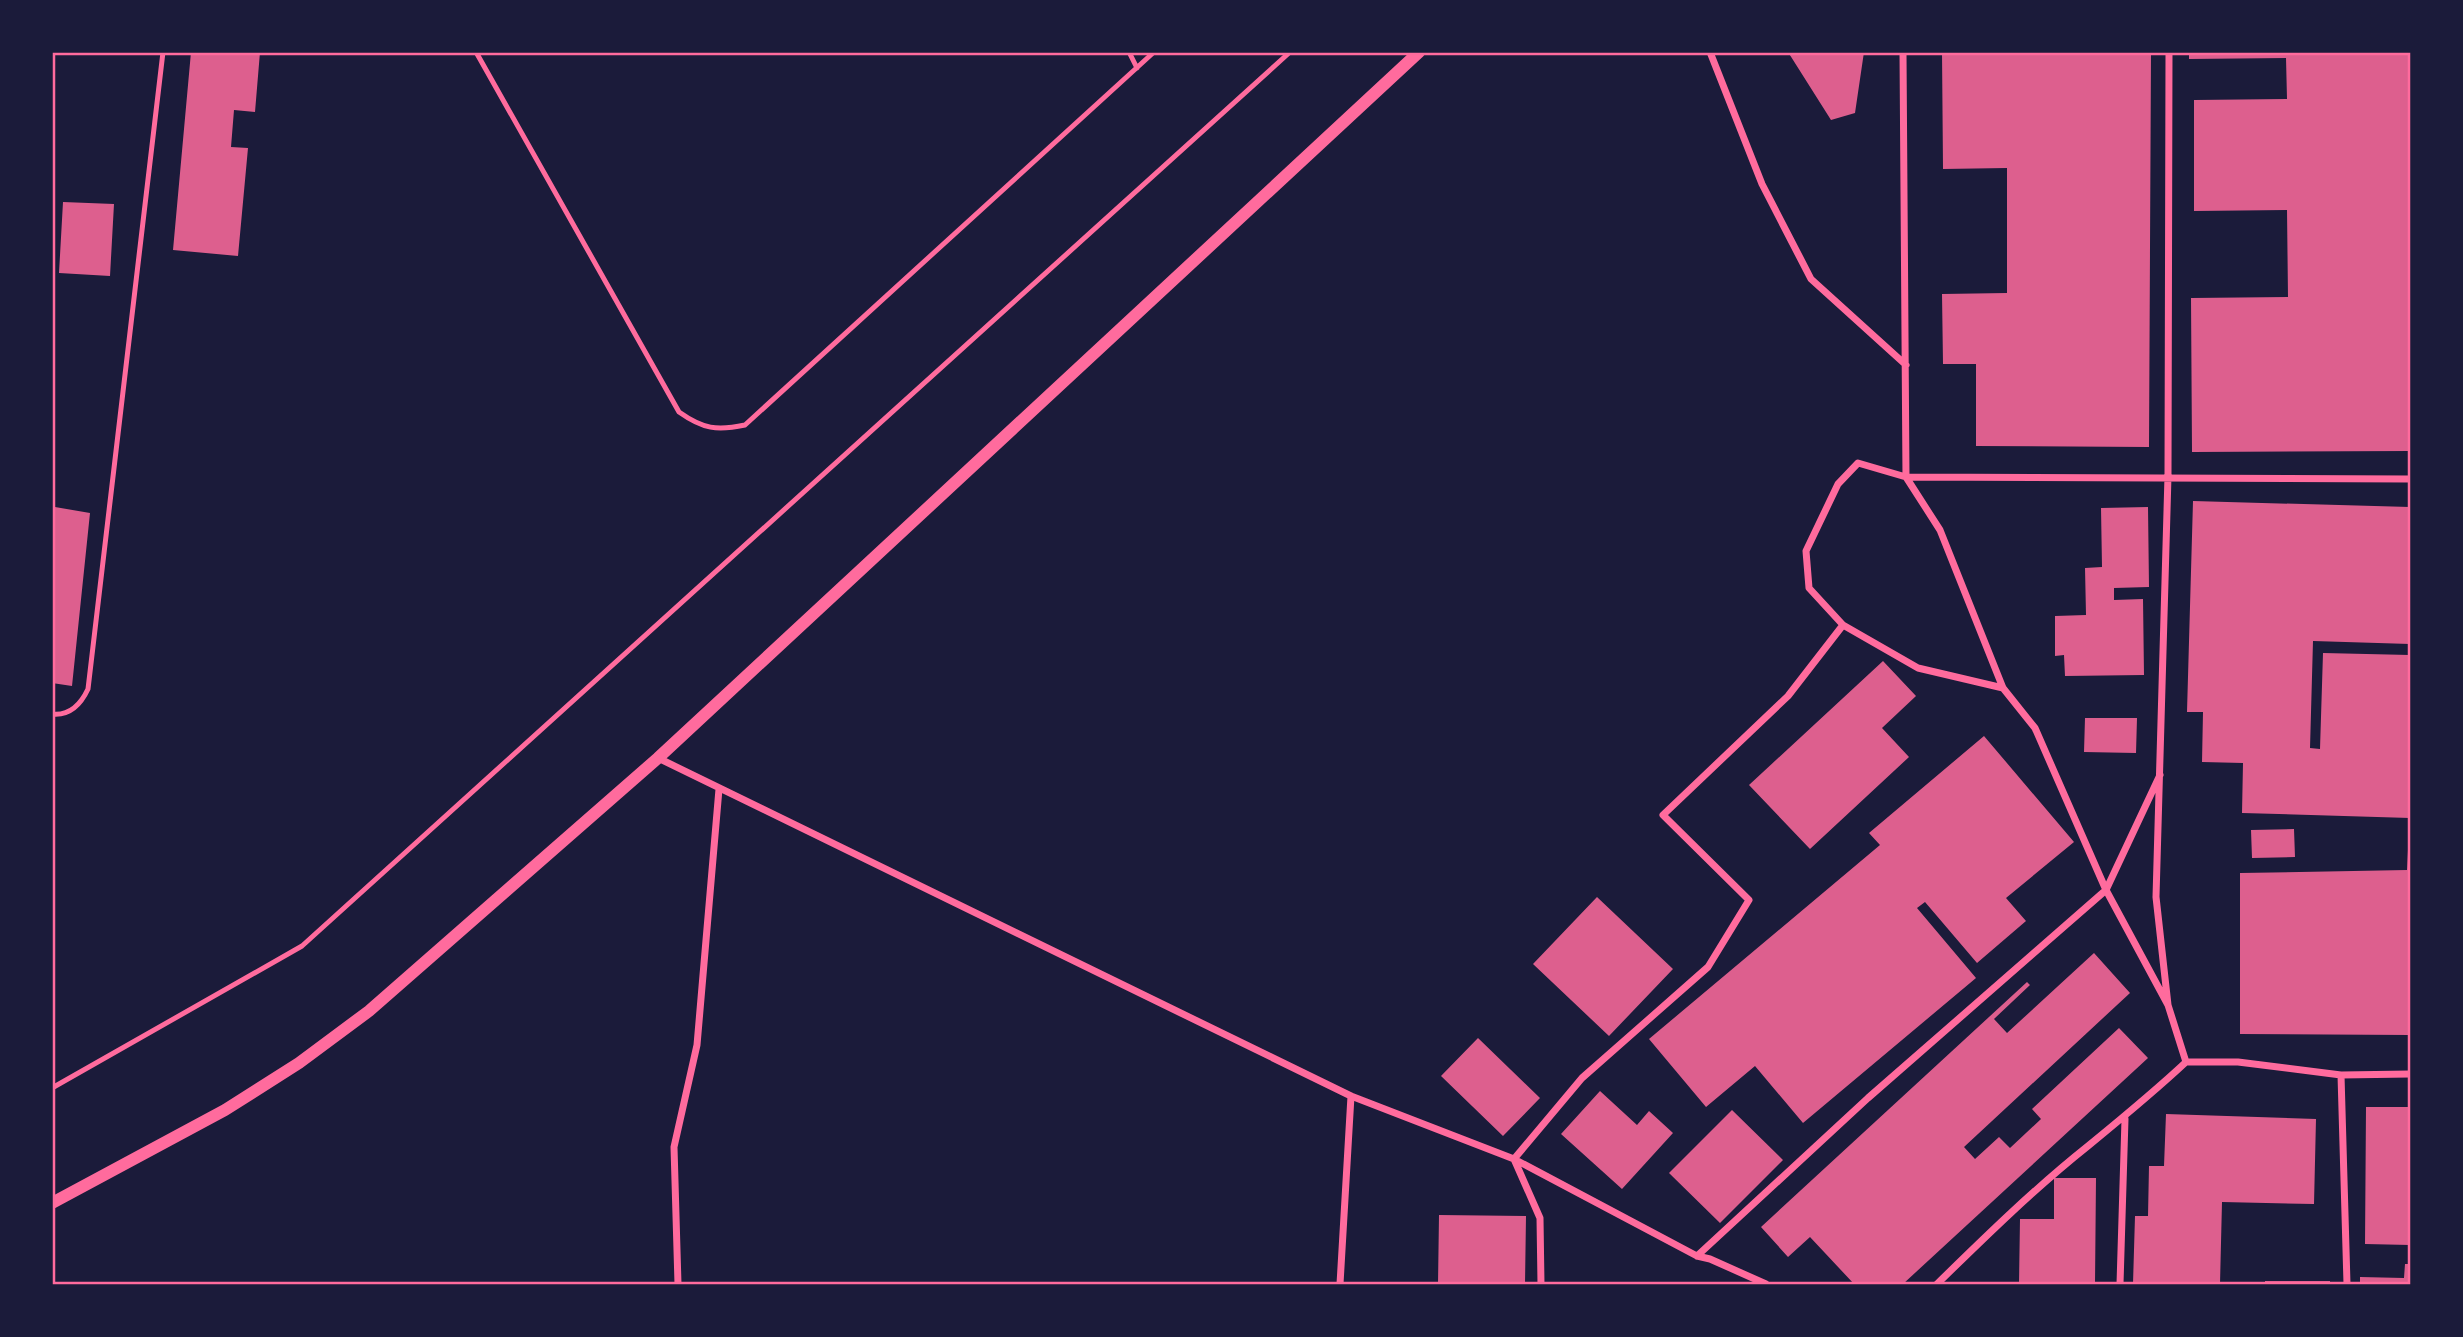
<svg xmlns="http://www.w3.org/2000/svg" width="2463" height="1337" font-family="'PT Serif',serif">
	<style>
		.building { fill: #dd5f8e }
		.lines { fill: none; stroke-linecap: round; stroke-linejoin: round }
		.service { stroke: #ff6b9d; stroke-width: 5 }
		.minor { stroke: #ff6b9d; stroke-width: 7 }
		.tertiary { stroke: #ff6b9d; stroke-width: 12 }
		.neatline { fill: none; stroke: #ff6b9d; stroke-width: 2.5 }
	</style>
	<rect width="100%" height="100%" fill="#1b1b3a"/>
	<path class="building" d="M191,52H260L255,112L234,110L231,147L248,148L238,256L173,250Z
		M1788,52H1864L1855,113L1831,120Z
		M1942,52H2151L2149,447L1976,446V364H1943L1942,294L2007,293V168L1943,169Z
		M2189,52H2410V451L2192,452L2191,298L2288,297L2287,210L2194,211V100L2287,99L2286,58L2189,59Z
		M63,202L114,204L110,276L59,273Z
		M2193,501L2410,507V644L2313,641L2310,748L2320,749L2323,653L2410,655V818L2242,813L2243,763L2202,762L2203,712H2187Z
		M55,507L90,513L72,686L52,683Z
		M2148,507L2149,587L2114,588V600L2143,599L2144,675L2065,676L2064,655L2055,656V616L2086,615L2085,568L2102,567L2101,508Z
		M1883,661L1916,696L1882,728L1909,757L1810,849L1749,785Z
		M2085,718H2137L2136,753L2084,752Z
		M1984,736L2074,842L2006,898L2026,921L1977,963L1925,902L1917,908L1976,978L1803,1123L1755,1066L1706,1107L1649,1039L1880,845L1869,833Z
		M2294,829L2295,857L2252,858L2251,830Z
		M2408,850H2410V1035L2240,1034V873L2407,870Z
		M1597,897L1673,969L1609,1036L1533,964Z
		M2094,953L2130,993L1964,1147L1975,1159L1999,1137L2010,1148L2041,1119L2032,1109L2119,1028L2148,1058L1903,1284H1854L1810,1237L1788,1257L1761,1227L2027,982L2030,985L1994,1019L2007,1033Z
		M1478,1038L1540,1098L1503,1136L1441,1076Z
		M1600,1091L1637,1125L1649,1111L1673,1133L1622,1189L1561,1134Z
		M2366,1107H2410V1245L2365,1244Z
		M1732,1110L1783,1160L1720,1223L1669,1173Z
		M2166,1114L2316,1119L2314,1204L2222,1202L2220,1284H2133L2135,1216H2148L2149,1166H2164Z
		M2054,1178H2096L2095,1284H2019L2020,1219H2054Z
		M1439,1215L1526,1216L1525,1284H1438Z
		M2405,1264H2410V1284H2360V1277L2404,1278Z
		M2265,1281H2330V1284H2265Z"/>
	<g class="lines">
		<path class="service" d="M476,52L679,412C703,429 717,431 745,425L1154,52
			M1129,52L1137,68
			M52,714C70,716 81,704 88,689L163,52
			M52,1088L302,946L1290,52"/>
		<path class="minor" d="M1710,52L1762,184L1811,279L1906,365
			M1903,52L1906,477L2410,479
			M2169,52L2168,476L2156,897L2168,1005L2186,1062H2238L2341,1075L2410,1074
			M1843,625L1918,668L2003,688
			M658,758L1351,1096L1514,1159L1540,1218L1541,1284
			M2341,1075L2347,1284
			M1697,1256L1868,1098L2106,890L2160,775
			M678,1284L674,1147L697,1045L719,789
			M1340,1284L1351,1096
			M1766,1284L1710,1259L1697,1256L1514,1159L1582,1078L1708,967L1749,900L1663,815L1788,696L1843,625L1809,588L1806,551L1838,484L1858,463L1906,477L1940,530L2003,688L2035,728L2106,890L2168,1005
			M1937,1284C1985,1237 2034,1189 2088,1146C2121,1119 2154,1092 2186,1062
			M2120,1284L2125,1119"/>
		<path class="tertiary" d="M52,1203L225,1110L299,1063L369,1011L658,758L1419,52"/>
	</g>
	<rect width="2463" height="1337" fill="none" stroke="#1b1b3a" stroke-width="108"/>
	<rect x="54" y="54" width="2355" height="1229" class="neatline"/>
</svg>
